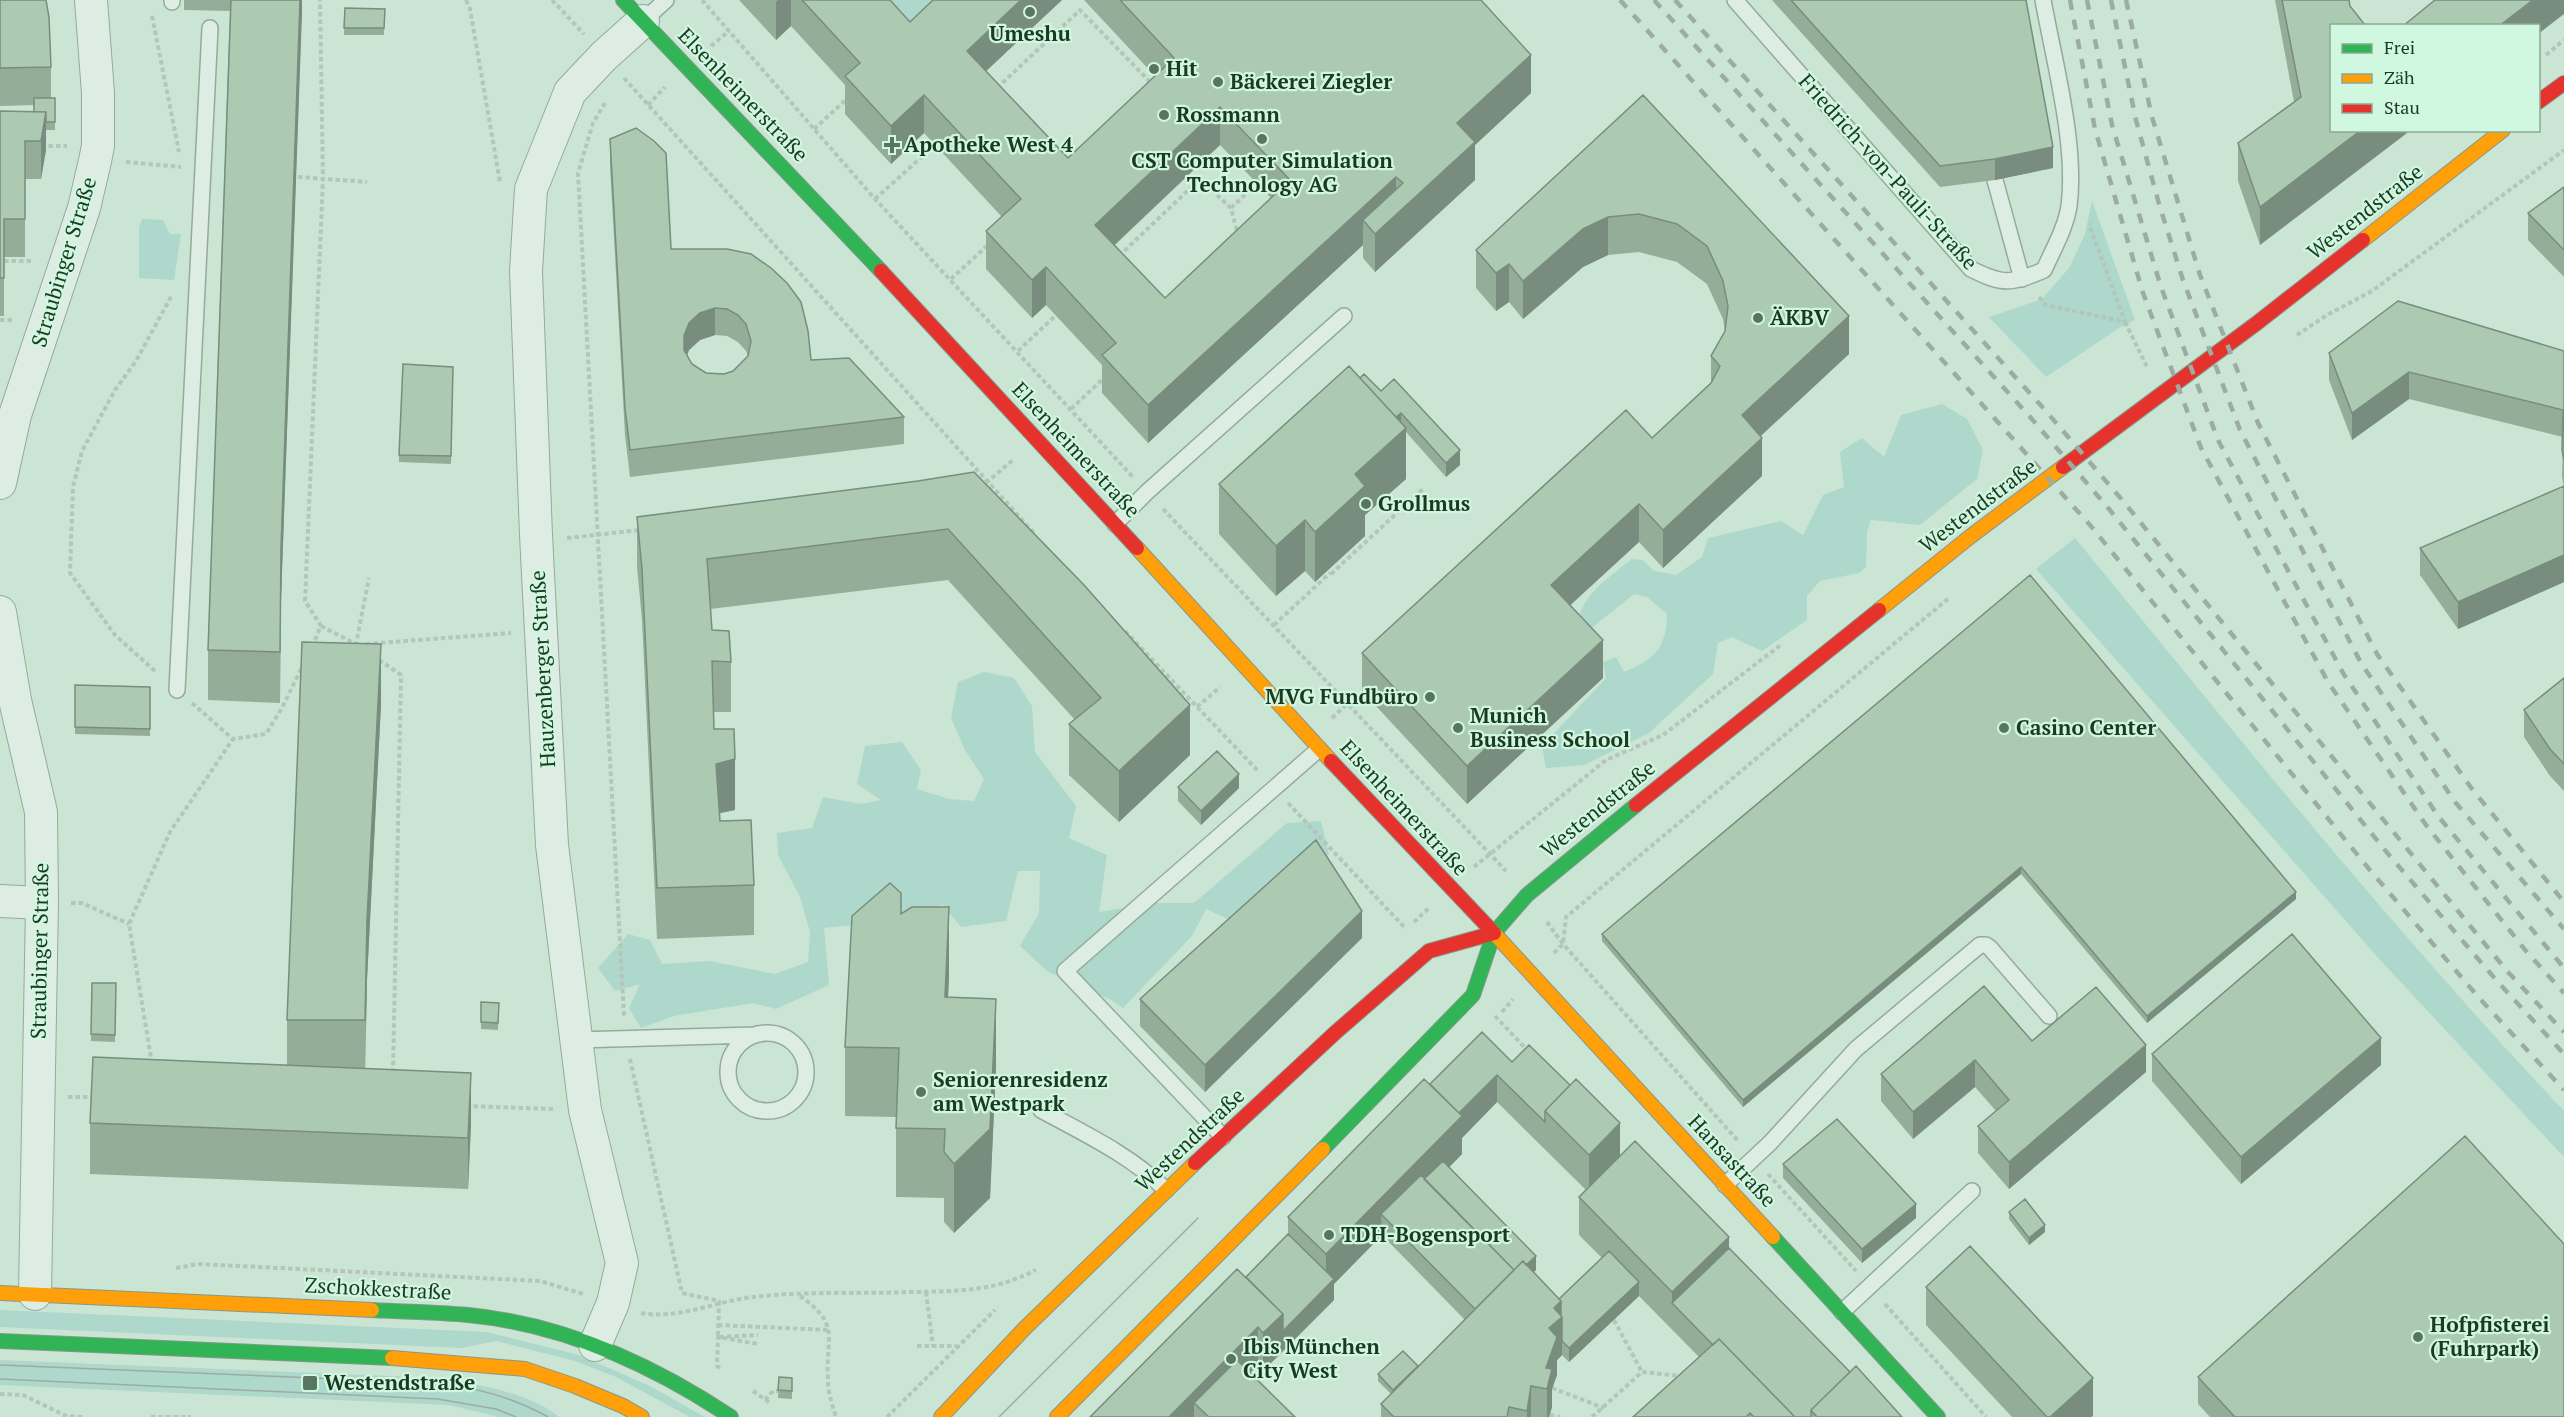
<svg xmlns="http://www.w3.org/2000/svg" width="2564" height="1417" font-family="'PT Serif',serif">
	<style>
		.green { fill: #add8cb }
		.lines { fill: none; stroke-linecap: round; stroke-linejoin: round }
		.lane-casing { stroke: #95aa9b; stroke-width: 18 }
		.street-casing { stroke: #95aa9b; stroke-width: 34 }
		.fast-casing { stroke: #85998b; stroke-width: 16 }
		.slow-casing { stroke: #85998b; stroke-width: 16 }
		.jam-casing { stroke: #85998b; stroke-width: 16 }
		.path { stroke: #b4c5ba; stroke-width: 4; stroke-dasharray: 4.5 3; stroke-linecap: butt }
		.lane { stroke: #ddede3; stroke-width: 15 }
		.street { stroke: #ddede3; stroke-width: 32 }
		.fast { stroke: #30b455; stroke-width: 14 }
		.slow { stroke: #ff9f0a; stroke-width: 14 }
		.jam { stroke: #e5322d; stroke-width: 14 }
		.tram { stroke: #9daca2; stroke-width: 1.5 }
		.rail { stroke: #9daca2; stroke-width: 4.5; stroke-dasharray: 10 10; stroke-linecap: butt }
		.wall { fill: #94ad99; fill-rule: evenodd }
		.shaded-wall { fill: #788d7d }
		.building { fill: #acc9b2; stroke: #788d7d; stroke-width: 1.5; fill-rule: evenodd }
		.poi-dot { fill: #597560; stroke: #d0f7e0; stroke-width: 2 }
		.labels { text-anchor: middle; stroke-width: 4.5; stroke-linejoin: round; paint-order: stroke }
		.poi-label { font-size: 21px; font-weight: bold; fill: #1c3921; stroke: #d0f7e0; text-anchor: start }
		.street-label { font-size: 21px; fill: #1c3921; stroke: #d0f7e0 }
	</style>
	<rect width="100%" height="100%" fill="#cbe5d5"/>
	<path class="green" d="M867,0H942L901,37Z
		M2092,201L2135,320L2119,328L2046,377L1989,317L2042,299L2069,268L2085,234Z
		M142,219L163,220L170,234H181L174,280L139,278V227Z
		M1942,404L1967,419L1983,450L1977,479L1920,525L1871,520L1867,532L1866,567L1859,573L1820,581L1807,596V620L1762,651L1732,637L1718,643L1713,674L1649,733L1584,765L1546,768L1542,746L1606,678L1603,662L1616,657L1624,672C1654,660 1667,647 1667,614L1647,597L1634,594L1589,630L1579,617C1586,591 1612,575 1632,559L1643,560L1654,571L1676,575L1702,557L1708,538L1781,521L1803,535L1823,495L1844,487L1840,452L1862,438L1884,457L1901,415Z
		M2075,538C2234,732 2391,928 2564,1111V1157L2381,961L2036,569Z
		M984,672L1014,678L1032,706L1035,752L1076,806L1069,838L1107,855L1099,912L1154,903H1194L1287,823L1321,821L1329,854L1239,924L1206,909L1192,936L1123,1008L1111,1000L1047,971L1020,946L1039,913L1040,871H1018L1006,921L961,927L943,905L871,923L824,928L829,985L776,1009L753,1003L674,1016L641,1028L629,1008L640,984L615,991L598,968L628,934L650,940L662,964L709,961L775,974L808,962L810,932L800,897L778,855L777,833L812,828L823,797L861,804L881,800L857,784L865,746L902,742L921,770L917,789L949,799L974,801L984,779L965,750L951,718L958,682Z
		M0,1310L487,1332L579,1355L648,1385L705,1417H690L616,1377L575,1361L496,1341L461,1348L0,1327Z
		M0,1360L440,1378C476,1384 531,1393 559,1417H499L449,1405L0,1385Z"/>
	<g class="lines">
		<defs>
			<path id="lane" d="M172,0V2
				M1735,0L1971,269C2003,285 2011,284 2044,270C2053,250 2066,227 2069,206C2077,145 2054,61 2043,0
				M643,21L666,0
				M1995,180L2022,279
				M1115,524L1147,492L1344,316
				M177,690L210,28
				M728 1072a39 39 0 1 1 78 0a39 39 0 1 1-78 0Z
				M577,1040L754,1035
				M1041,1110C1085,1134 1130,1155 1166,1190
				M1223,1137L1065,971L1319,749
				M1725,1185L1770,1143L1856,1049L1980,945H1986L1990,948L2049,1016
				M1842,1312L1972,1191"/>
			<path id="street" d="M0,483L15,415L84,208L95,161L98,146V93L91,0
				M0,612L15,700L41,812L42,903L35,1294
				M0,901L42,903
				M595,1345L613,1303L622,1263L585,1110L552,845L536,535L526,271L531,189L570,92L604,56L643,21"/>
			<path id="fast" d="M623,0L881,271
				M1323,1149L1473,995L1494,933L1527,895L1636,805
				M1773,1237L1938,1417
				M372,1310C404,1312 436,1312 468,1315C563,1324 653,1365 731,1417
				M0,1341L392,1358"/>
			<path id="slow" d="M2363,240L2503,130
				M1137,548L1331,761
				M1879,610L1971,536L2063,467
				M1492,931L1773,1237
				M0,1293L372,1310
				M392,1358L525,1369L575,1386L623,1406L642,1417
				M941,1417L1024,1329L1195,1163
				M1057,1417L1323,1149"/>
			<path id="jam" d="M2538,102L2564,83
				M881,271L1137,548
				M2063,467L2257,323L2363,240
				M1331,761L1492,931
				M1636,805L1879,610
				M1195,1163L1336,1032L1429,951L1494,933"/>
		</defs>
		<use href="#lane" class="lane-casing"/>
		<use href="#street" class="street-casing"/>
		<use href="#fast" class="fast-casing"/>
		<use href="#slow" class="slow-casing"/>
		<use href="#jam" class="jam-casing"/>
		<path class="path" d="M466,0L470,9L500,182
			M552,0L584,34
			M702,0L875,199L1133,477
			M152,16L179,152
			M711,46L729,31
			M2546,55L2564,40
			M624,78L1034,533
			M997,88L1080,10L1152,84
			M605,103L593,123L578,173L624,1016
			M648,105L665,87
			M814,129L849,97
			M41,146H67
			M126,162L181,167
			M298,177L367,182
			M875,199L935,145
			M1231,208L1257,183
			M1119,256L1200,179L1231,208L1238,235
			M4,261H34
			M951,279L989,244
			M2039,297L2046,305L2125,322L2089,224
			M0,320H14
			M2125,322L2147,367
			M2297,335L2327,315L2372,291L2564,150
			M1018,351L1056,315
			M1071,409L1104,378
			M986,483L1014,459
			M1163,509L1506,871
			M567,538L640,530
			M1331,574L1424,488
			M1274,625L1330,573
			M321,626L356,644L369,578
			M1125,631L1258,771
			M366,644L511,633
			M312,647L321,626L305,601L323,179L320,0
			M379,660L401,675L393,1073
			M155,671L115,635L70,573L73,487L82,451L115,390L136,361L172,295
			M192,703L233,739L266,734L282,708L302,667
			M1197,707L1220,687
			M1332,718L1348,703
			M1288,803L1406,929
			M1474,867L1606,760L1663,735L1782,644
			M71,903H82L129,924
			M1414,922L1429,908
			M1547,922L1563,944L1739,1142
			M1554,953L1563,944L1566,917L1949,598
			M1502,1012L1513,999
			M1495,1016L1529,1052
			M630,1059L682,1293L719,1301L718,1337L758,1335
			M152,1064L129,924L170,832L233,739
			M68,1097H97
			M466,1106L555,1109
			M1768,1174L1856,1271
			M176,1268L198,1264L540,1281L583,1294
			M926,1292L933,1346
			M800,1296C842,1325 825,1338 828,1380C828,1392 832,1405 836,1417
			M1885,1304L1986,1417
			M641,1313C676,1320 717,1301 753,1297C805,1291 859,1294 912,1292C958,1291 993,1292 1036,1270
			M1614,1320L1642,1372
			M718,1325L829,1330
			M917,1346H956
			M720,1368L717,1366L718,1337L758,1344
			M1552,1388L1604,1408
			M753,1391L770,1403
			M0,1394L23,1395L66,1416L84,1417
			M765,1400L773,1391H781
			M1550,1415L1560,1417
			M151,1417H191
			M887,1417L995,1310
			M1592,1417L1642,1372L1681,1376"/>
		<use href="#lane" class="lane"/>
		<use href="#street" class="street"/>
		<use href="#fast" class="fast"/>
		<use href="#slow" class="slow"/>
		<use href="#jam" class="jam"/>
		<path class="tram" d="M0,1365L437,1383C477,1388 512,1397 548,1417
			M0,1379L438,1399L496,1409L516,1417
			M999,1417L1198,1218"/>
		<path class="rail" d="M1620,0L2090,525L2369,869L2480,999L2564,1090
			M1654,0L2031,418L2109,509L2389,855L2497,981L2564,1054
			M1675,0L2045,410L2123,501L2507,971L2564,1032
			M2070,0L2095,129L2143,293L2201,448L2328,682L2426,825L2526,951L2564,993
			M2087,0L2112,125L2161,287L2218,440L2343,673L2438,816L2564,968
			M2111,0L2136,120L2159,204L2183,280L2240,430L2361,663L2455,802L2564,929
			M2126,0L2152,117L2200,275L2258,423L2377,654L2472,789L2564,902"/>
	</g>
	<path class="wall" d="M0,0L51,67V98H55V130H46V150L41,179H25V257H4V316H0V111L34,112V105L0,106Z
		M184,0H302L281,600L280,703L208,700V650L230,11L184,10Z
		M739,0H890L910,22L1062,0L986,71L1068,158L1155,76L1084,0H1481L1531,93L1475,145V180L1375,272L1363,258V245L1148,443L1102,393V365L1046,305L1032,318L986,269V231L1002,217L924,133L891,164L845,114V85L791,26L776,40ZM1220,145L1271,198L1165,298L1115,245Z
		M1772,0H2026L2053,168L1995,180L1940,187Z
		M2275,0H2349L2260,245L2238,181V143L2294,102Z
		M345,8L385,9L384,35H344Z
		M1643,95L1849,354L1761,436L1762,476L1663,568L1639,542L1570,605L1603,678L1467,804L1362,691V653L1652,438L1711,383V356L1725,331L1723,319L1707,284L1677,262L1639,252L1608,255L1583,267L1523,319L1509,302L1496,311L1476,288V250Z
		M610,139L671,249L811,360L904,417V444L630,477L625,435L610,166ZM715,335L727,336L738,342L746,351L748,356L733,371L724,374L706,373L692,364L687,355L689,350L700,340Z
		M2564,187V277L2528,240V213Z
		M2564,351V582L2458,629L2420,575V548L2564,487L2562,477L2563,437L2409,399L2352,440L2329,380V353Z
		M453,367L451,464L399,462V455Z
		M1360,378L1381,391L1460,465L1446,477L1406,432V479L1365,515V536L1315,582L1305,571L1276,596L1219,534V484Z
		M918,481L1190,755L1119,822L1069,775V724L1075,720L948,580L710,609L712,630L731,662V712H714V729L735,810L719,813L720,821L754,885V935L657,939L642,620L637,567V517Z
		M2030,575L2296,899L2147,1023L2021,874L1743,1107L1602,941V934Z
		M2564,678V791L2550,776L2524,737V710Z
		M75,685L150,687V736L75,734Z
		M381,704L367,980L365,1069L471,1124L468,1189L90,1174V1123L287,1065V1020Z
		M1178,787L1239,788L1201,825L1178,801Z
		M901,913L949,976L948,997L996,1068L990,1198L954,1233L944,1222V1198L896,1197V1117L845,1116V1047Z
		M1362,938L1205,1092L1140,1026V999Z
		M92,983H116L115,1042L91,1041Z
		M481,1002L499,1003L498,1030L481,1029Z
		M2032,1041L2146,1072L2009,1189L1978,1153V1126L1996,1111L1975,1087L1913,1139L1881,1101V1074Z
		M2152,1054L2381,1065L2241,1184L2152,1081Z
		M1512,1062L1620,1156L1729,1248L1850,1372L1902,1417H1633L1699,1357L1639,1296L1569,1362L1562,1355L1557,1360V1375L1552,1389V1407L1549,1417H1381V1404L1391,1394L1378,1381V1374L1418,1367L1465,1320L1382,1235L1334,1284V1300L1263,1371L1258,1365L1250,1373L1295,1417H1090L1246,1277L1288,1234V1217L1430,1084ZM1497,1102L1586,1190L1579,1197V1235L1602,1258L1559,1299L1533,1272L1536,1270L1449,1167L1462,1154V1138Z
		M1783,1164L1916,1218L1862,1263L1783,1178Z
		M2009,1212L2045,1232L2029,1245L2009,1219Z
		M1926,1287L2093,1416L2091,1417H2012L1926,1325Z
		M779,1377L792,1378V1399L778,1398Z
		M2198,1377L2564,1417H2210L2198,1404Z"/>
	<path class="shaded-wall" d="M300,0H302V14L281,600L280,703L281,549Z
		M778,0H791V26L776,40V2Z
		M1021,0H1062L967,89V51Z
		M2533,0H2564V14L2538,34V26H2499Z
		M1531,55V93L1475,145V180L1375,272V234L1363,220V245L1148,443V405L1396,177V214L1457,123Z
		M924,95V133L891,164V126Z
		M1220,107V145L1095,263V225Z
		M46,112V150L41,179V141Z
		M2361,130H2411L2260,245V207Z
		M2053,147V168L1995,180V159Z
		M1608,217V255L1583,267L1523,319V281L1583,229Z
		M1509,264V302L1496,311V273Z
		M1046,267V305L1032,318V280Z
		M715,308V335L700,340L689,350L684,363V336L689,323L700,313Z
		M1849,316V354L1742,453V415Z
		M2409,372V399L2352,440V413Z
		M1401,413V427L1388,424Z
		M1406,428V479L1365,515V536L1315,582V532L1355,474Z
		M1762,438V476L1663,568V530Z
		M1460,450V465L1446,477V463Z
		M1639,504V542L1551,623V585Z
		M1305,520V571L1276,596V546Z
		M2564,555V582L2458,629V602Z
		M1603,640V678L1467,804V766Z
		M381,644V704L367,980L365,1081L367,920Z
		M1190,705V755L1119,822V771Z
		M735,759V810L716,814V764Z
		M1239,774V788L1201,825V811Z
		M2021,867V874L1743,1107V1100Z
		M2296,892V899L2147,1023V1016Z
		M949,907V976L945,1066V997Z
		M1362,911V938L1205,1092V1065Z
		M996,999V1068L990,1198L954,1233V1164Z
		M2381,1038V1065L2241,1184V1157Z
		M2146,1045V1072L2009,1189V1162Z
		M1975,1060V1087L1913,1139V1112Z
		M471,1073V1124L468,1189V1138Z
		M1497,1075V1102L1462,1138V1154L1428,1189L1381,1214L1382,1235L1334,1284V1300L1263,1371V1333L1283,1314L1326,1287V1254L1454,1119Z
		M1620,1123V1161L1589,1193V1155Z
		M1916,1204V1218L1862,1263V1249Z
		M2045,1225V1232L2029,1245V1238Z
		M1729,1237V1275L1672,1303V1292Z
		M1536,1256V1270L1523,1283L1514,1277Z
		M1639,1282V1296L1569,1362V1348Z
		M1561,1301L1562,1317V1355L1557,1360V1375L1552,1389V1407L1549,1417H1547V1389L1546,1368L1549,1328L1554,1308Z
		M1258,1327V1365L1208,1416L1194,1403V1417H1169Z
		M2093,1378V1416L2091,1417H2050Z
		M1531,1386V1417H1527V1411Z"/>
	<path class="building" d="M0,0H46L49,17L51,67L0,68Z
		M231,0H300L281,549L280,652L208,650Z
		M802,0H890L910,22L933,0H1021L967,51L1068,158L1174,58L1120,0H1481L1531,55L1457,123L1475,142L1375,234L1363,220L1403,183L1396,177L1148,405L1102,355L1116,343L1046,267L1032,280L986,231L1021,199L924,95L891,126L845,76L860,63ZM1220,107L1290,180L1165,298L1095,225Z
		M1791,0H2026L2053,147L1995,159L1940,166Z
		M2282,0H2349L2350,6L2365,25L2331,26V130H2361L2260,207L2238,143L2301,97Z
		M2435,0H2533L2499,26H2403Z
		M345,8L385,9L384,28H344Z
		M1643,95L1849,316L1742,415L1762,438L1663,530L1639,504L1551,585L1603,640L1467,766L1362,653L1626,410L1652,438L1711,383L1720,366L1711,356L1725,331L1728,306L1723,281L1707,246L1677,224L1639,214L1608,217L1583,229L1523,281L1509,264L1496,273L1476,250Z
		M34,98H55V122H46V112H34Z
		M0,111L46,112L41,141H25V219H4V278H0Z
		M636,128L654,141L666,153L671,249H727L751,254L771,268L787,283L801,302L808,331L811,360L849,358L904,417L630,450L625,408L610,139ZM715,308L727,309L738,315L746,324L751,341L748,356L733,371L724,374L706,373L692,364L684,350V336L689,323L700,313Z
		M2564,187V250L2528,213Z
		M2398,301L2564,351V460L2562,450L2563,410L2409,372L2352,413L2329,353Z
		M403,364L453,367L451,456L399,455Z
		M1349,366L1406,428L1355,474L1365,486L1315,532L1305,520L1276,546L1219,484Z
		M1364,374L1381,391L1394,379L1460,450L1446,463L1401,413L1396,417L1360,378Z
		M974,472L1084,585L1190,705L1119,771L1069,724L1101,698L948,529L707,559L712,630L729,631L731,662L712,661L714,729H734L735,759L716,764L720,821L751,820L754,885L657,888L642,569L637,517L918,481Z
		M2564,486V555L2458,602L2420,548Z
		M2030,575L2296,892L2147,1016L2021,867L1743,1100L1602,934Z
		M302,642L381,644L367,920L365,1020H287Z
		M2564,678V764L2550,749L2524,710Z
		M75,685L150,687V729L75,727Z
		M1217,751L1239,774L1201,811L1178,787Z
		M1316,840L1362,911L1205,1065L1140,999Z
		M890,883L901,893V914L912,907H949L945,997L996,999L990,1129L954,1164L944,1152L945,1129L896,1128L899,1048L845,1047L852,916Z
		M2292,934L2381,1038L2241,1157L2152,1054Z
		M92,983H116L115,1035L91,1034Z
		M1984,986L2032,1041L2096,987L2146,1045L2009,1162L1978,1126L2009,1100L1975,1060L1913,1112L1881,1074Z
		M481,1002L499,1003L498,1023L481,1022Z
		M1482,1032L1512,1062L1529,1045L1570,1085L1545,1111V1122L1497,1075L1459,1113L1430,1084Z
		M93,1057L471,1073L468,1138L90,1123Z
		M1424,1079L1462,1116L1326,1254L1288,1217Z
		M1576,1079L1620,1123L1589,1155L1545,1111Z
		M1837,1119L1916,1204L1862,1249L1783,1164Z
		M2465,1136L2564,1244V1417H2235L2198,1377Z
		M1635,1141L1729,1237L1672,1292L1579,1197Z
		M1443,1161L1536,1256L1526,1265L1523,1261L1514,1270L1424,1179Z
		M1421,1175L1514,1270L1475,1309L1381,1214Z
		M2025,1199L2045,1225L2029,1238L2009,1212Z
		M1288,1234L1334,1279L1283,1331V1314L1246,1277Z
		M1970,1246L2093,1378L2050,1417H2047L1926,1287Z
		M1729,1248L1850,1372L1811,1410V1417H1795L1719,1339L1713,1345L1672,1303Z
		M1609,1251L1639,1282L1569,1348L1562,1341V1317L1561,1316V1301L1559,1299Z
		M1523,1261L1561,1301L1554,1308L1562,1317L1549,1328L1557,1337L1546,1368L1552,1369L1547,1389L1531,1386L1527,1411L1509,1407L1507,1417H1394L1381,1404Z
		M1237,1269L1283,1314L1263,1333L1258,1327L1169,1417H1090Z
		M1719,1339L1795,1417H1754L1750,1413L1746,1417H1633Z
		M1403,1351L1418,1366L1393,1390L1378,1374Z
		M1237,1360L1295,1417H1209L1194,1403Z
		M1856,1366L1902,1417H1817L1811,1410Z
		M779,1377L792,1378V1391L778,1390Z"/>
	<g class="poi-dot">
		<circle cx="1030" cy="12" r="6"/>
		<circle cx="1154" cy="69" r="6"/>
		<circle cx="1218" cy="82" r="6"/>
		<circle cx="1164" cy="115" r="6"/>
		<circle cx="1262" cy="139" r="6"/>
		<path d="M889 136h6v6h6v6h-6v6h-6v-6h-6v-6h6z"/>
		<circle cx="1758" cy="318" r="6"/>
		<circle cx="1366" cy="504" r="6"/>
		<circle cx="1430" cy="697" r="6"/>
		<circle cx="1458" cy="728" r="6"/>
		<circle cx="2004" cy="728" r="6"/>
		<circle cx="921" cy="1092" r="6"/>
		<circle cx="1329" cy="1235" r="6"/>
		<circle cx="2418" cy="1337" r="6"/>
		<circle cx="1231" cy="1359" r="6"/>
		<rect x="302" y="1375" width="16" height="16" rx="3"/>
	</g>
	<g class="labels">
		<g class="poi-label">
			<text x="1030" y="41" text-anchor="middle">Umeshu</text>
			<text x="1166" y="76">Hit</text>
			<text x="1230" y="89">Bäckerei Ziegler</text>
			<text x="1176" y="122">Rossmann</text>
			<text x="904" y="152">Apotheke West 4</text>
			<text x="1262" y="168" text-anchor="middle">CST Computer Simulation<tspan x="1262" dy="24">Technology AG</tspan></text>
			<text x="1770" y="325">ÄKBV</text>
			<text x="1378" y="511">Grollmus</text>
			<text x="1418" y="704" text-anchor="end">MVG Fundbüro</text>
			<text x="1470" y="723">Munich<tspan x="1470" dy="24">Business School</tspan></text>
			<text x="2016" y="735">Casino Center</text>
			<text x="933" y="1087">Seniorenresidenz<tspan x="933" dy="24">am Westpark</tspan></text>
			<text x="1341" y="1242">TDH-Bogensport</text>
			<text x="2430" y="1332">Hofpfisterei<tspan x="2430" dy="24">(Fuhrpark)</tspan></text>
			<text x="1243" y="1354">Ibis München<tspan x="1243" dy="24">City West</tspan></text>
			<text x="324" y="1390">Westendstraße</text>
		</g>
		<g class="street-label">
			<text transform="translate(743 95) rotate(46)" y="7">Elsenheimerstraße</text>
			<text transform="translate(1888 172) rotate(48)" y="7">Friedrich-von-Pauli-Straße</text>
			<text transform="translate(2365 212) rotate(-38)" y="7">Westendstraße</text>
			<text transform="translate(64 262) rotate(-73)" y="7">Straubinger Straße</text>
			<text transform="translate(1076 450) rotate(47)" y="7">Elsenheimerstraße</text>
			<text transform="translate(1978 506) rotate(-37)" y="7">Westendstraße</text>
			<text transform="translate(543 669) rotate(-93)" y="7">Hauzenberger Straße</text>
			<text transform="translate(1404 808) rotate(47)" y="7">Elsenheimerstraße</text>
			<text transform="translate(1598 809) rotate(-39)" y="7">Westendstraße</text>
			<text transform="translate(40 951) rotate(-89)" y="7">Straubinger Straße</text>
			<text transform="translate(1190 1140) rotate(-43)" y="7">Westendstraße</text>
			<text transform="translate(1732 1161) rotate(47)" y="7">Hansastraße</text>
			<text transform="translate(378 1289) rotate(3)" y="7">Zschokkestraße</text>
		</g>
	</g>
	<rect x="2330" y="24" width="210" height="108" fill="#d0f7e0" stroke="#88ab94" stroke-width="1.5"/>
	<rect x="2342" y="44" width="30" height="9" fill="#30b455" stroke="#88ab94" stroke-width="1.5"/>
	<text x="2384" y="54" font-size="18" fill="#1c3921">Frei</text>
	<rect x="2342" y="74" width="30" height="9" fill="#ff9f0a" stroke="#88ab94" stroke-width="1.5"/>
	<text x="2384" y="84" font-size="18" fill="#1c3921">Zäh</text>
	<rect x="2342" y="104" width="30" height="9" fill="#e5322d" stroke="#88ab94" stroke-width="1.5"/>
	<text x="2384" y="114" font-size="18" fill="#1c3921">Stau</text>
</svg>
